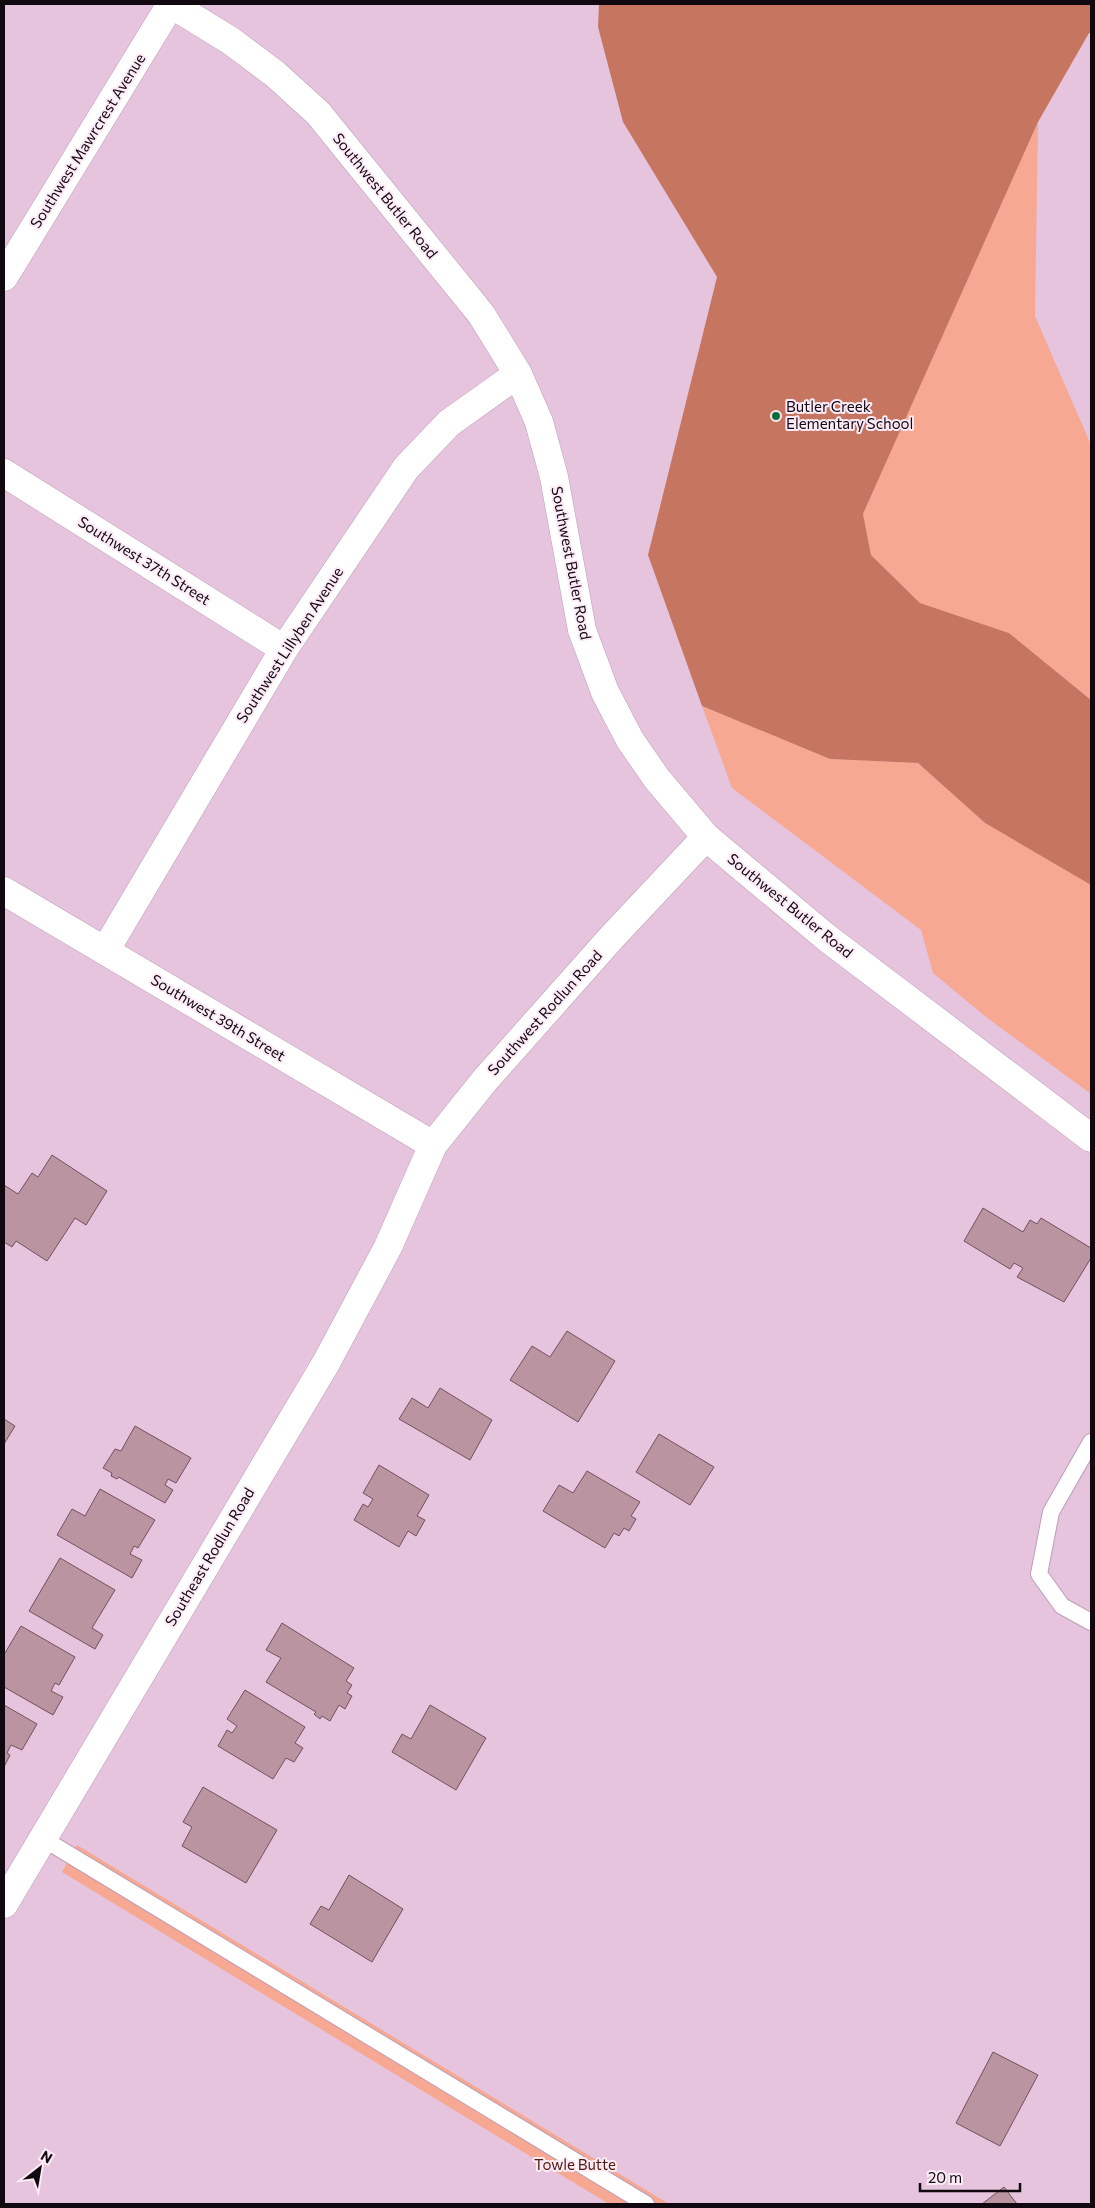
<svg xmlns="http://www.w3.org/2000/svg" width="1095" height="2208" font-family="Commissioner,sans-serif">
	<style>
		.green { fill: #f6a892 }
		.forest { fill: #c67660 }
		.building { fill: #bb94a1; stroke: #73505d }
		.lines { fill: none; stroke-linecap: round; stroke-linejoin: round }
		.service-casing { stroke: #be9eb5; stroke-width: 18 }
		.minor-casing { stroke: #be9eb5; stroke-width: 29 }
		.secondary-casing { stroke: #be9eb5; stroke-width: 29 }
		.service { stroke: #fff; stroke-width: 16 }
		.minor { stroke: #fff; stroke-width: 28 }
		.secondary { stroke: #fff; stroke-width: 28 }
		.poi-dot { fill: #0b693d; stroke: #fcebf7; stroke-width: 2 }
		.labels { text-anchor: middle; stroke-width: 4; stroke-linejoin: round; paint-order: stroke }
		.street-label { font-size: 15px; fill: #120810; stroke: #fcebf7 }
		.poi-label { font-size: 15px; fill: #120810; stroke: #fcebf7; text-anchor: start }
		.park-label { font-size: 15px; fill: #4e1a0c; stroke: #fcebf7 }
	</style>
	<rect width="100%" height="100%" fill="#e6c4dd"/>
	<path class="green" d="M1038,122L1035,316L1091,445V700L1009,633L920,603L871,555L863,514Z
		M702,706L830,759L918,763L985,823L1091,885V1094L986,1017L933,973L921,930L732,788Z
		M77,1845L669,2204H609L62,1872Z"/>
	<path class="forest" d="M599,4H1091V33H1089L1038,122L863,514L871,555L920,603L1009,633L1091,700V885L985,823L918,763L830,759L702,706L648,555L717,277L623,122L598,27Z"/>
	<path class="building" d="M52,1155L107,1191L86,1225L75,1218L47,1261L16,1241L12,1247L4,1242V1185L18,1194L32,1173L38,1177Z
		M983,1208L1023,1232L1030,1220L1037,1224L1041,1218L1091,1248V1258L1064,1302L1017,1277L1023,1268L1014,1263L1010,1269L964,1241Z
		M567,1331L615,1361L578,1422L510,1380L532,1346L550,1357Z
		M440,1388L492,1420L470,1460L399,1419L412,1398L428,1408Z
		M4,1419L15,1426L4,1444Z
		M135,1426L191,1458L176,1483L168,1479L165,1485L173,1490L165,1503L122,1479L119,1477L117,1479L111,1476L112,1473L103,1468L115,1449L121,1451Z
		M659,1434L714,1467L690,1505L636,1472Z
		M379,1465L429,1495L417,1516L425,1520L416,1536L408,1531L399,1547L354,1520L363,1504L368,1507L373,1499L363,1493Z
		M587,1471L640,1502L631,1516L636,1519L629,1531L624,1528L619,1536L614,1533L605,1548L543,1511L559,1485L573,1493Z
		M100,1489L155,1520L138,1548L134,1546L130,1554L142,1560L132,1578L57,1535L72,1509L85,1516Z
		M60,1558L115,1590L92,1628L103,1635L95,1649L29,1611Z
		M282,1623L354,1668L346,1681L352,1685L347,1693L352,1696L345,1709L339,1705L330,1721L322,1716L320,1719L314,1714L316,1712L266,1682L281,1658L266,1650Z
		M21,1626L75,1657L59,1685L55,1683L51,1691L63,1697L53,1715L4,1687V1653H5Z
		M245,1690L305,1727L295,1743L303,1748L294,1762L286,1758L273,1779L218,1746L227,1730L232,1733L237,1726L227,1719Z
		M4,1705L37,1724L22,1750L11,1745L7,1753L10,1755L4,1767Z
		M430,1705L486,1738L456,1790L392,1752L402,1734L411,1739Z
		M203,1787L277,1830L246,1883L182,1846L192,1827L183,1822Z
		M349,1875L403,1909L372,1962L310,1924L321,1906L329,1910Z
		M993,2052L1038,2075L1000,2146L956,2123Z
		M1004,2187L1017,2204H982Z"/>
	<g class="lines">
		<defs>
			<path id="service" d="M1091,1442L1051,1512L1039,1574L1062,1606L1091,1622
				M42,1838L646,2204"/>
			<path id="minor" d="M4,277L171,4
				M4,473L284,649
				M4,891L433,1145
				M105,951L284,649L406,468L449,423L518,374
				M4,1904L326,1363L388,1247L433,1145L485,1080L612,937L706,837"/>
			<path id="secondary" d="M171,4L231,41L275,74L318,113L481,314L518,374L539,422L554,477L582,630L605,692L630,740L657,779L706,837L827,938L1091,1138"/>
		</defs>
		<use href="#service" class="service-casing"/>
		<use href="#minor" class="minor-casing"/>
		<use href="#secondary" class="secondary-casing"/>
		<use href="#service" class="service"/>
		<use href="#minor" class="minor"/>
		<use href="#secondary" class="secondary"/>
	</g>
	<circle class="poi-dot" cx="776" cy="416" r="5"/>
	<g class="labels">
		<g class="street-label">
			<text transform="translate(88 141) rotate(-58)" y="5">Southwest Mawrcrest Avenue</text>
			<text transform="translate(385 196) rotate(51)" y="5">Southwest Butler Road</text>
			<text transform="translate(144 561) rotate(32)" y="5">Southwest 37th Street</text>
			<text transform="translate(571 563) rotate(79)" y="5">Southwest Butler Road</text>
			<text transform="translate(290 645) rotate(-57)" y="5">Southwest Lillyben Avenue</text>
			<text transform="translate(790 906) rotate(39)" y="5">Southwest Butler Road</text>
			<text transform="translate(545 1013) rotate(-48)" y="5">Southwest Rodlun Road</text>
			<text transform="translate(218 1018) rotate(31)" y="5">Southwest 39th Street</text>
			<text transform="translate(210 1557) rotate(-59)" y="5">Southeast Rodlun Road</text>
		</g>
		<g class="poi-label">
			<text x="786" y="412">Butler Creek<tspan x="786" dy="17">Elementary School</tspan></text>
		</g>
		<g class="park-label">
			<text x="575" y="2170">Towle Butte</text>
		</g>
	</g>
	<rect width="1095" height="2208" fill="none" stroke="#120810" stroke-width="10"/>
	<g transform="translate(40 2168) rotate(31)" stroke="#fcebf7" stroke-width="4" paint-order="stroke">
	<path d="M0-4L9 19L0 12L-9 19Z" fill="#120810"/>
	<text y="-8" font-size="14" font-weight="bold" text-anchor="middle" fill="#120810">N</text>
	</g>
	<path d="M920 2183v8h100v-8" fill="none" stroke="#120810" stroke-width="2.5"/>
	<text x="928" y="2183" font-size="15" fill="#120810" stroke="#fcebf7" stroke-width="4" paint-order="stroke">20 m</text>
</svg>
